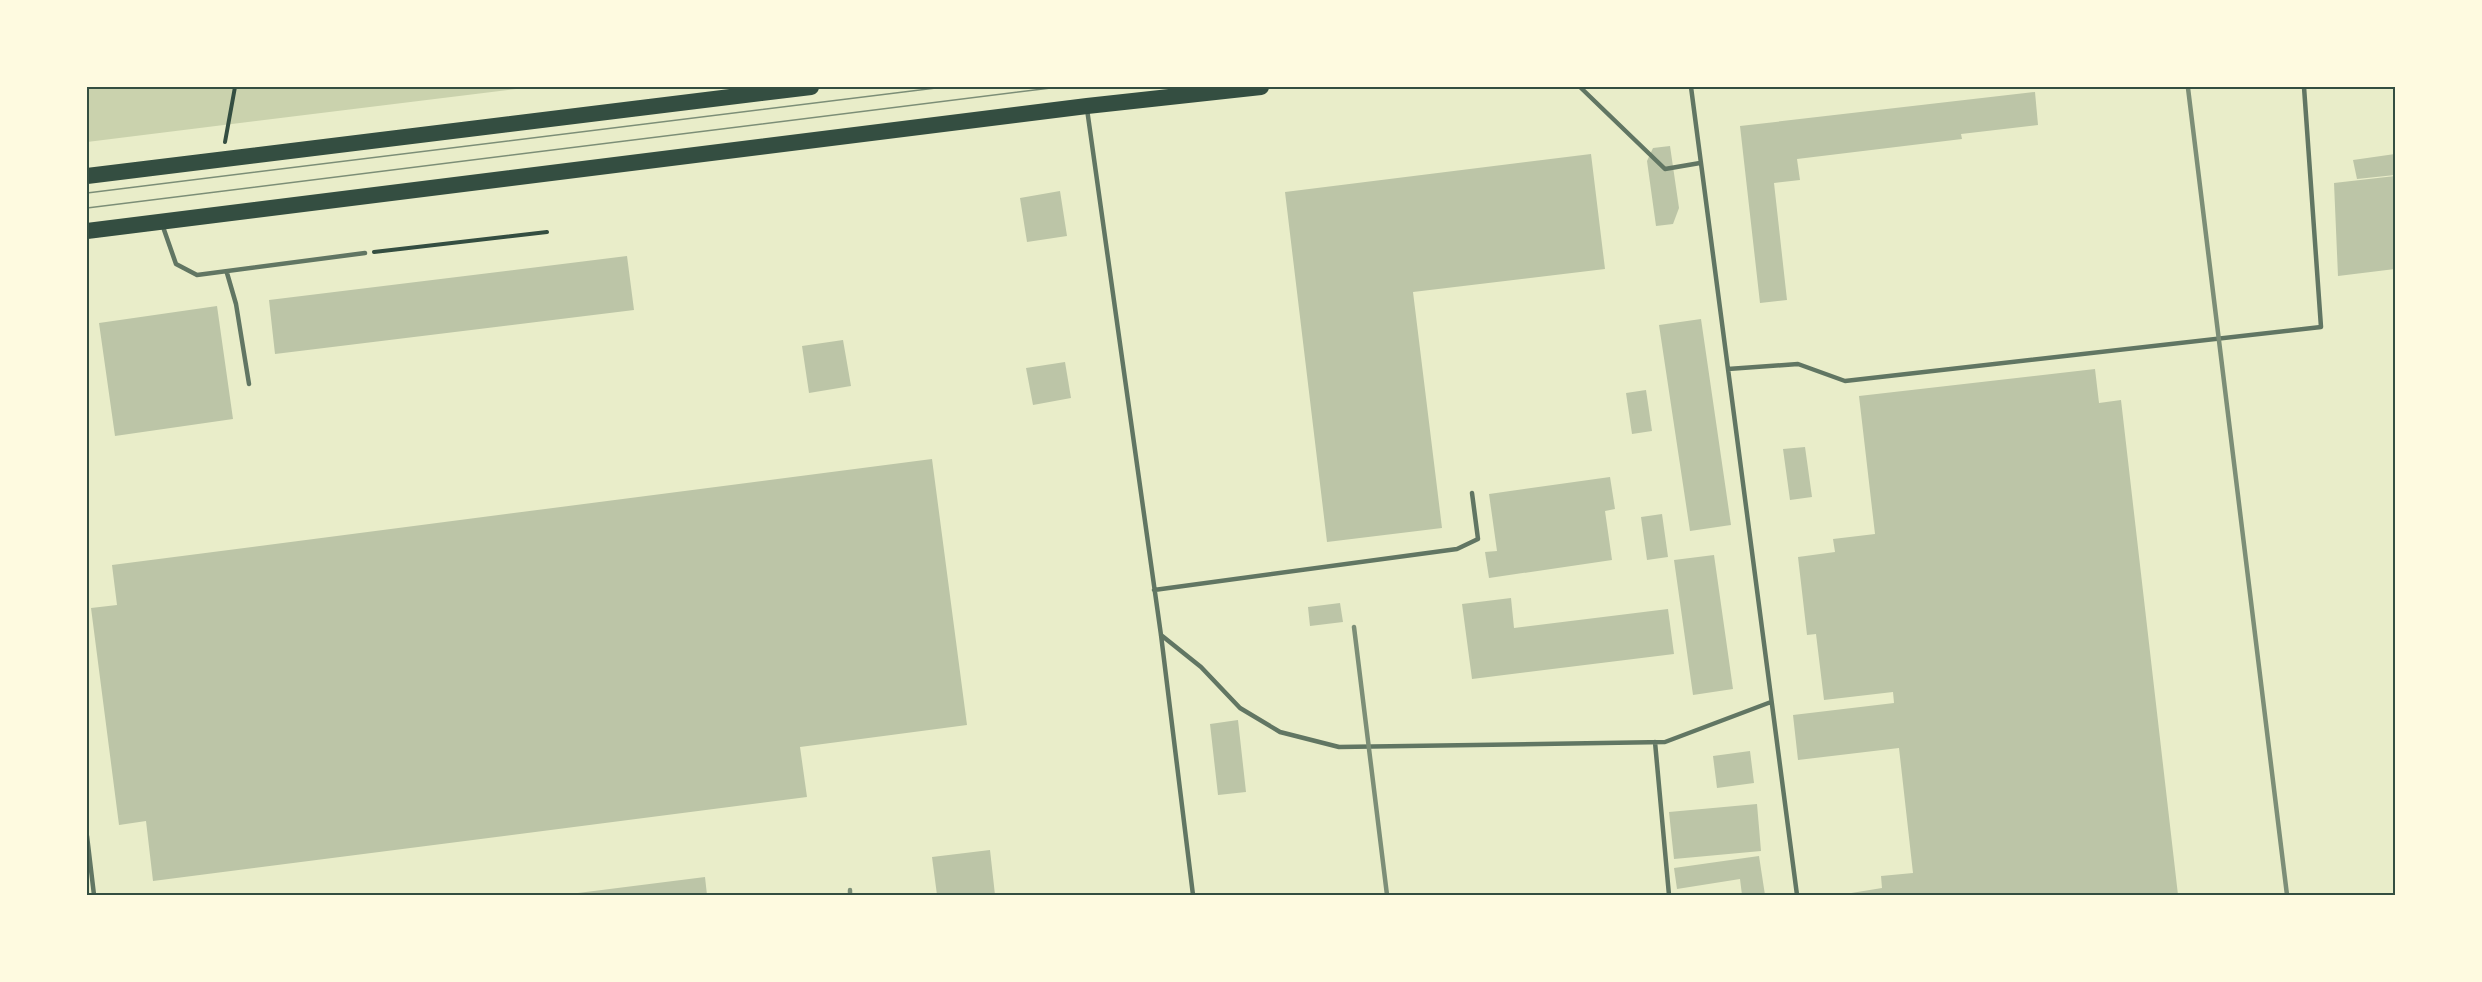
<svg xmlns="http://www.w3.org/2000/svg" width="2482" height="982" font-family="'Golos Text',sans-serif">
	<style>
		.green { fill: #cad2ad }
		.building { fill: #bcc5a7 }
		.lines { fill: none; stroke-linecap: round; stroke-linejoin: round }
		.path { stroke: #344e41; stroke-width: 4 }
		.service { stroke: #617663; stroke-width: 4.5 }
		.trunk { stroke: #344e41; stroke-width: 16 }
		.tram { stroke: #7c8e77; stroke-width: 1.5 }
		.rail { stroke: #7c8e77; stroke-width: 4.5 }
		.neatline { fill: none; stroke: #344e41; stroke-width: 2 }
	</style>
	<rect width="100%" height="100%" fill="#e9edc9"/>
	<path class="green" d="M87,87H532L87,142Z"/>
	<path class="building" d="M2035,92L2038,125L1961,134L1962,139L1797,159L1800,180L1774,183L1787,300L1760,303L1740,126Z
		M1670,146L1679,208L1673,224L1656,226L1647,161L1653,148Z
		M1591,154L1605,269L1413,292L1442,528L1327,542L1285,192Z
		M2395,154V175L2357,179L2353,160Z
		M2395,176V269L2338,276L2334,183Z
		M1060,191L1067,236L1027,242L1020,198Z
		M627,256L634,310L275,354L269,300Z
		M217,306L233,419L115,436L99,323Z
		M1701,319L1731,525L1690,531L1659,325Z
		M843,340L851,386L809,393L802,346Z
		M1065,362L1071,398L1033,405L1026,368Z
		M2095,369L2099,403L2121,400L2178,895H1839L1882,888L1881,876L1913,873L1899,748L1798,760L1793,715L1894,703L1893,692L1824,700L1816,634L1807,635L1798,557L1835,552L1833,539L1875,534L1859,396Z
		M1646,390L1652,431L1632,434L1626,393Z
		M1805,447L1812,497L1790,500L1783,449Z
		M932,459L967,725L800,747L807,797L153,881L146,821L119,825L91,608L117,605L112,565Z
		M1610,477L1615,509L1605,511L1612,560L1489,578L1485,552L1497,551L1489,494Z
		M1662,514L1668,557L1647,560L1641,517Z
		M1714,555L1733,689L1693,695L1674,560Z
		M1511,598L1514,628L1668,609L1674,654L1472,679L1462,604Z
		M1340,603L1343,622L1310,626L1308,607Z
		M1238,720L1246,792L1218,795L1210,724Z
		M1750,751L1754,783L1717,788L1713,756Z
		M1757,804L1761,851L1674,859L1669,812Z
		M990,850L995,895H937L932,857Z
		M1759,856L1765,895H1742L1740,879L1677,889L1674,868Z
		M705,877L707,895H570V894Z"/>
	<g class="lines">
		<path class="path" d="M225,142L235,87
			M374,252L547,232"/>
		<path class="service" d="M1580,87L1665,169L1700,163
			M1691,87L1797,895
			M1087,109L1161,635L1193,895
			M162,224L176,264L197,275L365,253
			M227,273L236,304L249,384
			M1728,369L1798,364L1845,381L2321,327L2304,87
			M1154,590L1457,549L1478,539L1472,493
			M1161,635L1201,667L1240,708L1280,732L1339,747L1665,742L1771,702
			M1655,742L1669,895
			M87,836L94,895"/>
		<path class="trunk" d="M87,176L811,87
			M87,231L1087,106L1261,87"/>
		<path class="tram" d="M87,193L944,87
			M87,208L1059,87"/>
		<path class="rail" d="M2188,88L2287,895
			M1354,627L1387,895
			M850,890V895"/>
	</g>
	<rect width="2482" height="982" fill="none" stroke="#fefae0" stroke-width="177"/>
	<rect x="88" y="88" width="2306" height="806" class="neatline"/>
</svg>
